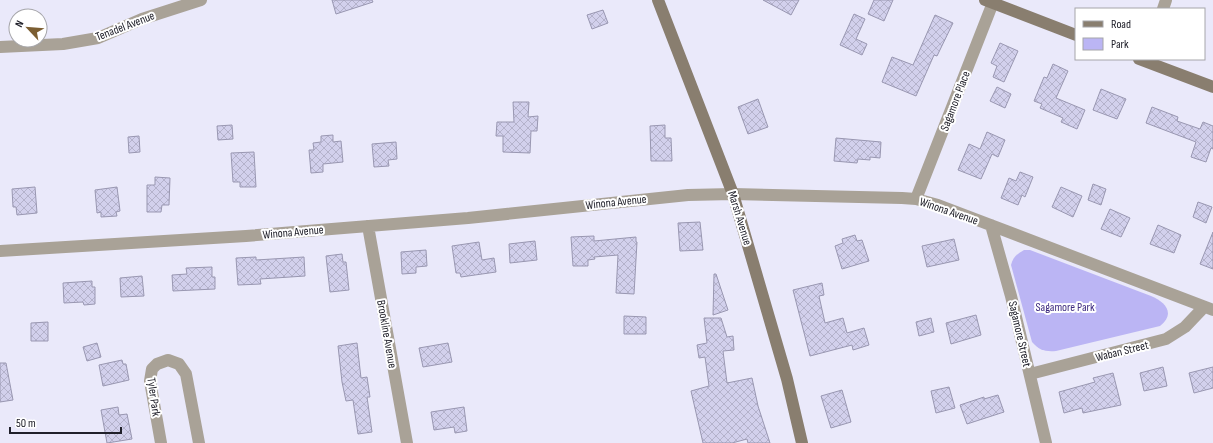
<svg xmlns="http://www.w3.org/2000/svg" width="1213" height="443" font-family="'Sofia Sans Condensed',sans-serif">
	<style>
		.park { fill: #bbb5f4 }
		.building { fill: url(#building-cross-hatch); stroke: #9997b1 }
		.lines { fill: none; stroke-linecap: round; stroke-linejoin: round }
		.street { stroke: #a9a297; stroke-width: 12 }
		.secondary { stroke: #897e6f; stroke-width: 12 }
		.labels { text-anchor: middle; stroke-width: 4; stroke-linejoin: round; paint-order: stroke }
		.street-label { font-size: 12px; fill: #20202a; stroke: #fff }
		.park-label { font-size: 12px; fill: #3d2a7f; stroke: #fff }
	</style>
	<defs>
		<pattern id="building-cross-hatch" width="8" height="8" patternUnits="userSpaceOnUse"><rect width="8" height="8" fill="#d2d0ec"/><path d="M0 0l8 8M0 8l8-8" fill="none" stroke="#b4b2cb"/></pattern>
	</defs>
	<rect width="100%" height="100%" fill="#eae9fa"/>
	<path class="park" d="M1024,250H1030L1151,296C1165,302 1176,313 1160,326L1056,351C1045,352 1039,350 1032,342L1011,265C1013,257 1017,254 1024,250Z"/>
	<path class="building" d="M332,0H372L373,2L336,14Z
		M763,0H799L791,15Z
		M874,0H893L884,21L868,14Z
		M603,10L608,23L592,29L587,15Z
		M854,14L865,19L856,39L867,44L862,55L840,45Z
		M935,15L953,23L937,56L934,55L916,96L882,82L892,57L913,65Z
		M1000,43L1018,51L1004,82L993,77L997,66L991,63Z
		M1053,64L1068,71L1056,98L1085,110L1077,129L1061,122L1063,118L1040,108L1042,104L1034,101L1044,77L1047,78Z
		M997,87L1011,94L1005,108L990,101Z
		M1101,89L1126,99L1117,119L1093,110Z
		M758,99L768,127L748,134L738,107Z
		M513,102H529L528,117L538,116L537,131H531L530,153L503,152V136H496L497,122H514Z
		M1152,107L1178,117L1177,121L1200,129L1203,122L1213,126V149L1211,148L1206,162L1191,157L1196,142L1146,123Z
		M232,125L233,139L218,140L217,126Z
		M665,125V138H671L672,161H651L650,126Z
		M987,132L1005,140L998,157L992,154L981,179L958,170L969,144L980,149Z
		M333,135V142L341,141L343,162L323,164V172L311,173L309,150H314L313,143L321,142V136Z
		M139,136L140,152L129,153L128,137Z
		M836,138L881,142L880,158L870,157V160L858,159L857,163L834,161Z
		M396,142L397,159L388,160L389,166L374,167L372,144Z
		M254,152L256,187H240V182H233L231,153Z
		M1020,172L1033,177L1025,197L1022,195L1018,205L1001,198L1009,178L1016,181Z
		M155,177L170,178L169,205H162L161,212H147V185H155Z
		M1093,184L1106,189L1101,205L1088,200Z
		M35,187L37,213L17,215L16,207H13L12,189Z
		M117,187L120,211L116,212L117,216L101,217V212L97,213L95,190Z
		M1061,187L1082,196L1073,217L1052,207Z
		M1198,202L1212,207L1206,223L1193,217Z
		M1110,209L1130,218L1121,237L1101,229Z
		M700,222L703,250L680,251L678,223Z
		M1158,225L1181,235L1174,253L1150,244Z
		M1213,232V269L1200,264Z
		M855,235L857,241L862,240L869,261L842,269L835,246L843,243L842,239Z
		M594,236V241L636,237V242H637L634,294L616,293L618,255L594,257L595,259L588,260V266H573L571,237Z
		M954,239L959,260L927,267L922,246Z
		M535,241L537,260L510,263L509,244Z
		M479,242L482,260L494,258L496,272L461,277L460,273H456L452,246Z
		M426,250L427,266L416,267V273L402,274L401,252Z
		M342,254L343,262H346L349,290L330,292L326,256Z
		M256,257V260L304,257L305,276L260,279L261,284L238,285L236,258Z
		M212,267V277H215V289L173,291L172,275L187,274L186,268Z
		M714,274H716L728,310L713,315Z
		M142,276L144,296L121,297L120,278Z
		M92,281V287H95V304L84,305L83,302L64,303L63,283Z
		M822,283L824,295L819,296L825,323L843,318L847,333L864,328L869,345L853,350L852,345L810,356L793,290Z
		M976,315L981,335L951,344L946,323Z
		M624,316L646,317V334H624Z
		M704,318H721L727,337L733,336L734,350L723,351L727,383L752,378L758,406L770,443H748L747,439L732,443H703L691,391L709,386L705,357L699,358L697,345L707,343Z
		M931,318L934,332L919,336L916,322Z
		M48,322V341H31V323Z
		M97,343L101,357L87,361L83,347Z
		M357,343L361,378L367,377L370,397H367L372,432L358,434L353,400L346,401L342,382L338,346Z
		M448,343L452,362L423,367L419,348Z
		M122,360L123,364H126L129,380L103,386L99,365Z
		M0,363H6L13,400L0,402Z
		M1163,367L1167,386L1144,391L1140,373Z
		M1213,367V388L1194,393L1189,373Z
		M1113,373L1121,405L1083,413L1082,408L1064,413L1059,392L1095,382L1093,378Z
		M949,387L955,408L936,413L931,391Z
		M842,390L851,422L831,428L821,396Z
		M998,395L1004,412L967,424L960,405L984,397V399Z
		M118,407L119,415L127,414L132,439L107,443L101,410Z
		M464,407L467,431L455,433L454,427L434,430L431,412Z"/>
	<g class="lines">
		<path class="street" d="M1163,9L1166,0
			M0,47L63,44L98,38L142,19L201,0
			M916,199L994,0
			M991,225L1011,296L1046,443
			M368,226L407,443
			M0,251L246,236L468,218L688,195L733,194L902,198L916,199L938,205L1213,310
			M1030,374L1166,339L1185,327L1204,307
			M161,443L150,381L152,369L157,364L168,360L179,364L186,374L199,443"/>
		<path class="secondary" d="M658,0L733,194L787,379L802,443
			M985,0L1076,35
			M1139,59L1213,87"/>
	</g>
	<g class="labels">
		<g class="street-label">
			<text transform="translate(125 26) rotate(-21)" y="4">Tenadel Avenue</text>
			<text transform="translate(955 101) rotate(-69)" y="4">Sagamore Place</text>
			<text transform="translate(616 202) rotate(-6)" y="4">Winona Avenue</text>
			<text transform="translate(949 211) rotate(19)" y="4">Winona Avenue</text>
			<text transform="translate(740 218) rotate(73)" y="4">Marsh Avenue</text>
			<text transform="translate(293 232) rotate(-5)" y="4">Winona Avenue</text>
			<text transform="translate(387 334) rotate(80)" y="4">Brookline Avenue</text>
			<text transform="translate(1020 334) rotate(77)" y="4">Sagamore Street</text>
			<text transform="translate(1122 351) rotate(-14)" y="4">Waban Street</text>
			<text transform="translate(154 397) rotate(82)" y="4">Tyler Park</text>
		</g>
		<g class="park-label">
			<text x="1065" y="311">Sagamore Park</text>
		</g>
	</g>
	<rect x="1075" y="8" width="130" height="52" fill="#ffffff" stroke="#a6a6aa"/>
	<rect x="1083" y="21" width="20" height="6" fill="#897e6f" stroke="#a6a6aa"/>
	<text x="1111" y="28" font-size="12" fill="#20202a">Road</text>
	<rect x="1083" y="38" width="20" height="12" fill="#bbb5f4" stroke="#a6a6aa"/>
	<text x="1111" y="48" font-size="12" fill="#20202a">Park</text>
	<g transform="translate(28 28) rotate(296)"><circle r="19" fill="#ffffff" stroke="#a6a6aa"/>
	<path d="M0-3L7 15L0 10L-7 15Z" fill="#7c5e32"/>
	<text y="-6" font-size="11" font-weight="bold" text-anchor="middle" fill="#20202a">N</text>
	</g>
	<path d="M10 427v6h111v-6" fill="none" stroke="#20202a" stroke-width="2"/>
	<text x="16" y="427" font-size="12" fill="#20202a" stroke="#ffffff" stroke-width="3" paint-order="stroke">50 m</text>
</svg>
